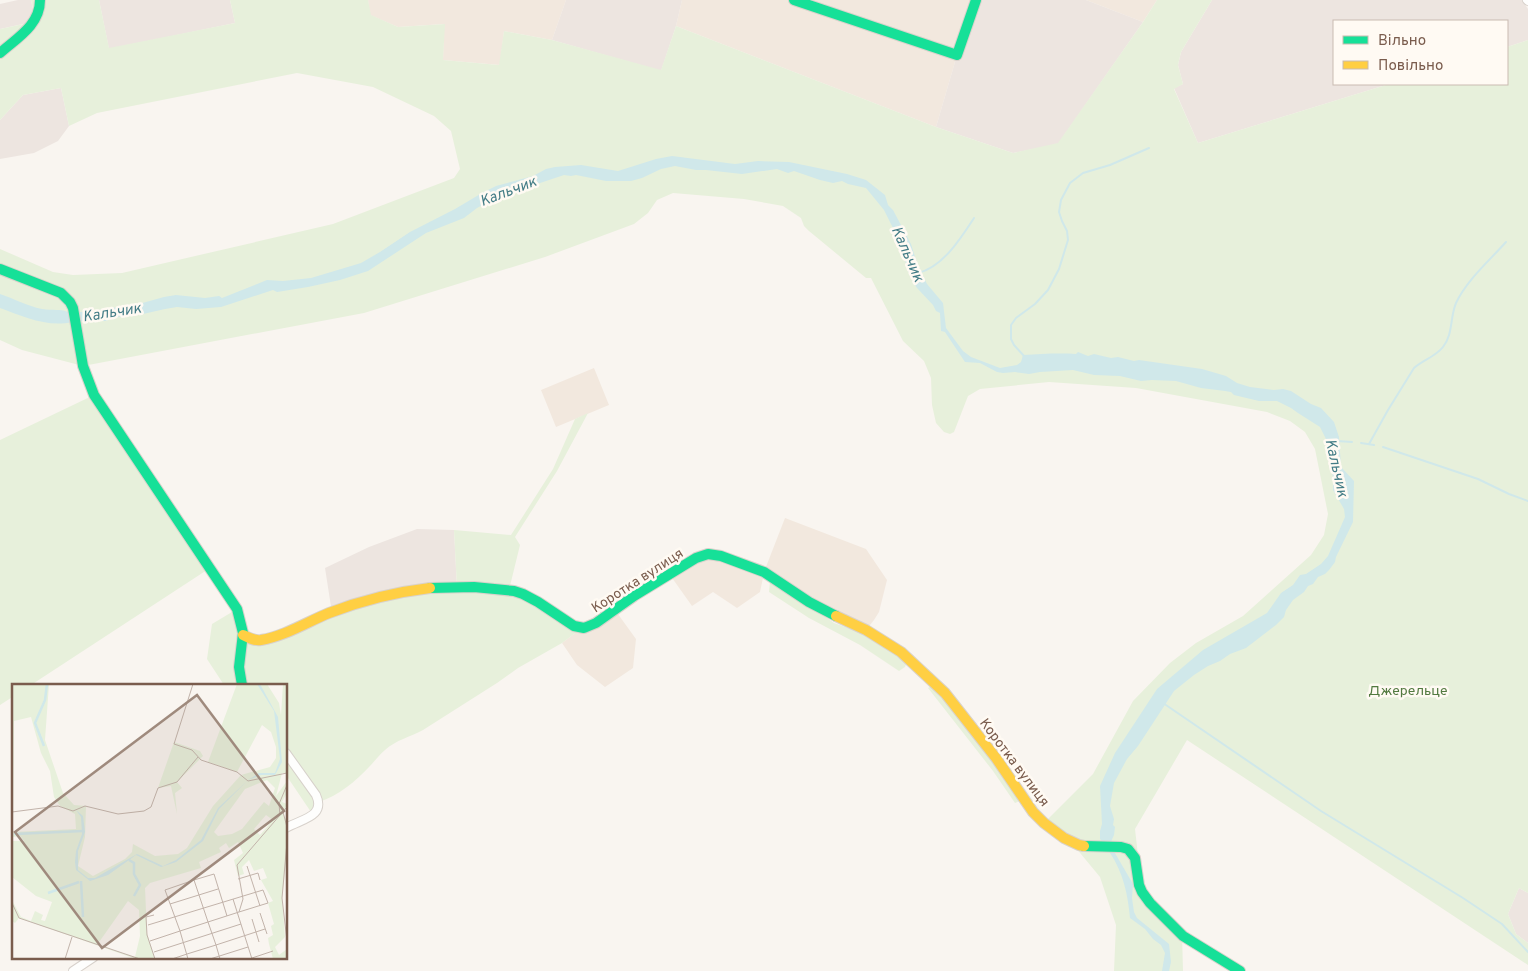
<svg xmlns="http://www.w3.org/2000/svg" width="1528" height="971" font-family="Overpass,sans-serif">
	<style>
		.residential { fill: #f2e8de }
		.industrial { fill: #ede5e0 }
		.green { fill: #e7f0db }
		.water { fill: #d0e8ea }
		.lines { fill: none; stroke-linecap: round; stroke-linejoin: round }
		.stream { stroke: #d0e8ea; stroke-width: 2 }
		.street-casing { stroke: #d7d1cb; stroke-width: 10 }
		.fast-casing { stroke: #d9d2cb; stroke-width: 12 }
		.slow-casing { stroke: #d9d2cb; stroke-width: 12 }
		.street { stroke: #fefefd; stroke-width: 8 }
		.fast { stroke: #16e098; stroke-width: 10 }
		.slow { stroke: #ffcf43; stroke-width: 10 }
		.labels { text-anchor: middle; stroke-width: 5; stroke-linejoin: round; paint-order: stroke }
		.street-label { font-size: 14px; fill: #7a5c4d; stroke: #fffaf3 }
		.park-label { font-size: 14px; fill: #537a41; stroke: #fffaf3 }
		.water-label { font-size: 15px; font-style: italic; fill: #437c86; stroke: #fffaf3 }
		.inset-river { fill: none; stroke: #d0e8ea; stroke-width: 2.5 }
		.inset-road { fill: none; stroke: #c2b3aa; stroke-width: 1 }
		.view { fill: #9f8a7d; fill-opacity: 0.15; stroke: #9f8a7d; stroke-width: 2.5 }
		.inset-edge { fill: none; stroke: #7a5c4d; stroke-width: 2.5 }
	</style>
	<rect width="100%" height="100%" fill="#f9f5f0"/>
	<path class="residential" d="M368,0H566L552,40L504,31L500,65L443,60L444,24L398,27L370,15Z
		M682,0H976L957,55L936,127L676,26Z
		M1086,0H1157L1143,22Z
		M594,368L609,405L556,427L541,390Z
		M785,518L866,549L887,580L879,612L874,620L866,630L764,573L760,592L737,608L713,592L692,606L670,575L708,554L764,572Z
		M615,610L636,639L633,668L605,687L577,665L562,643L582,628Z"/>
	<path class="industrial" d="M18,0H31L35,19L32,22L0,29V4Z
		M99,0H230L235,23L109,49Z
		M566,0H682L676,26L661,71L552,40Z
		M976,0H1086L1143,22L1058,144L1013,153L936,127L957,55Z
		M1212,0H1522L1528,9V40L1507,47V21H1334V84H1389L1198,143L1174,88L1183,84L1178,65L1181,52Z
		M61,88L69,126L58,141L34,153L0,159V120L23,95Z
		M417,529L454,530L457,588L332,613L325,568L369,547Z
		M1519,888L1528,893V943L1516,934L1508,914Z"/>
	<path class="green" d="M31,0H99L109,48L235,23L230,0H368L371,15L398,27L445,24L443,60L499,65L504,31L552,40L661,70L676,26L936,127L1013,153L1058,143L1143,22L1157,0H1212L1181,52L1178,65L1183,84L1174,89L1198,143L1389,84H1507V47L1528,40V893L1519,888L1508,914L1516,934L1528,943V965L1187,740L1135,829L1140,873L1144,888L1153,902L1182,933L1183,971H1114L1116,925L1100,877L1071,842L1044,823L1093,774L1133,701L1170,663L1196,643L1243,616L1311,555L1324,535L1328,514L1315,449L1305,432L1290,421L1267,412L1136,388L1049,382L980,389L968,396L954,432L950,434L944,432L936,423L932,405L931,378L924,361L903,341L871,278H866L809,231L804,226L801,218L783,206L744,199L673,193L657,200L648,213L634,224L545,257L364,313L83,366L22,350L0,340V249L53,272L73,275L122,273L333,224L454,178L460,169L451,131L434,116L373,87L297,73L97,113L69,126L61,88L23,95L0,120V29L33,22L35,19Z
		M94,395L210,568L31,685H14V696L0,705V440Z
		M588,413L557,471L515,537L520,545L509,590L582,628L562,643L518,668L497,683L423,730C410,737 396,740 385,750C379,755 375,761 369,767C356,781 338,796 319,802L313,815L286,775V685H224L207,659L212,624L237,609L250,640L369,600L457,588L454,530L511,535L553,469L575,419Z
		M770,581L809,605L834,623L868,635L907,662L905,667L899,671L860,645L809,618L769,592Z
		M935,684L1025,799L1015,803L993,771L928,688Z"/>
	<path class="water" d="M672,156L735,164L758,161L789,162L847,174L866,180L885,195L888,205L893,210L911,244L918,266L927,284L943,303L946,328L963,351L971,357L1000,368L1017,365L1021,362L1023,355C1041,354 1058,353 1076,354L1078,352L1088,356L1094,354L1111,358L1118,357L1134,361L1139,360L1202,369L1226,376L1237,383L1250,387L1274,390L1283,389L1291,391L1311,404L1321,408L1334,422L1339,437L1341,467L1354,481L1353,522L1336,557L1335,562L1329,570L1325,574L1318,577L1313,584L1308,586L1304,592L1293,600L1286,610L1284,617L1276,625L1246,648L1230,654L1220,661L1208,666L1194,675L1174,691L1138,746L1127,759L1114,783L1110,806L1114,819L1113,825L1115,827L1114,835L1110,844H1105L1100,839V831L1102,824L1100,786L1115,753L1157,689L1203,650L1267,613L1281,593L1293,585L1300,575L1306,574L1321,564L1328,556L1345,517L1344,509L1333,490V477L1328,457L1329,450L1327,441L1320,427L1298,413L1291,408L1277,401H1259L1234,395L1231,392L1225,391L1201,388L1176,381L1152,380L1141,381L1120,376L1094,375L1073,370L1040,372L1029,374L1015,372L1003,373L997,372L980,363L965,362L945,332L941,331L940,313L936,311L933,305L917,288L913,282L908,271L900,242L884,210L866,188L848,184L842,181L833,183L820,180L794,171L788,173L777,169L742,174L706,170H696L675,166L661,169L642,178L631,181H606L576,175L571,176L564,175L501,196L490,201L477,208L464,218L426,233L368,271L340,280L308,287L277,292L273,290L221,307L196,309L177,307L165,309L143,314H129L105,321H79L77,312H93L106,308L128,307L164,297L176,295L205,298L219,296L222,298L267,280L283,281L311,278L361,263L380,252L410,232L455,209L482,193L496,186L533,176L546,169L555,167L581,165L618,171L656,159Z
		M0,294C15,299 27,306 42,309C52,311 61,308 70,313L72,322C48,328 22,316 0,308Z
		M1112,848L1133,884L1132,898L1134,912L1137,918L1169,944L1171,962L1169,971H1162L1165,953L1161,945L1153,939L1145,929L1130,918C1128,895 1123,872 1110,853L1109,849Z"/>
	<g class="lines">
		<path class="stream" d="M918,273C943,267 961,238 974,218
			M1024,356L1014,345L1011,339V325L1016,318L1035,304L1048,290L1059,269L1068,240L1067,231L1062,221L1059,212L1061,200L1070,183L1083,173L1110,165L1149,148
			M1337,441L1352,442
			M1361,443L1374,445
			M1369,444L1388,410L1414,368C1423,360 1435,357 1443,347C1453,335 1450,317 1456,303C1467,280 1489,261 1506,242
			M1383,447L1478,479L1509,494L1528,501
			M1163,703L1321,811L1463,898L1502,924L1528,952"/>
		<defs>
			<path id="street" d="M1527,0L1528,1
				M286,753L316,795C326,817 301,819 286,828
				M73,971L94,957"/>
			<path id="fast" d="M794,0L957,55L976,0
				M0,53C17,38 40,25 40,0
				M0,269L61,293L70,302L73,308L83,366L94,395L237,609L243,633L239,667L242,685
				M430,588L474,587L514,591L523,594L538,602L574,626L584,628L596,623L634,596L696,558L708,554L721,556L764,572L809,602L836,616
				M1084,846L1121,847L1128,849L1135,858L1139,885L1142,892L1150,903L1183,936L1240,971"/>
			<path id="slow" d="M836,616L866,630L901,652L945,693L996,758L1033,812L1044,823L1064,838L1079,845L1084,846
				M243,635C249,638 254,641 261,640C285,636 307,622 329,613C360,601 396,592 430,588"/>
		</defs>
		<use href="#street" class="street-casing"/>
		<use href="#fast" class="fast-casing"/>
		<use href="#slow" class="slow-casing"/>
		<use href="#street" class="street"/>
		<use href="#fast" class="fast"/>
		<use href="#slow" class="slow"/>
	</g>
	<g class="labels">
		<g class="street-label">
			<text transform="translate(637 580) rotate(-33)" y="5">Коротка вулиця</text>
			<text transform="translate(1015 762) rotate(53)" y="5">Коротка вулиця</text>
		</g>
		<g class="park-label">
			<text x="1408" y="695">Джерельце</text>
		</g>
		<g class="water-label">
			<text transform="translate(508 191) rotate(-21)" y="5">Кальчик</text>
			<text transform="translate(908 254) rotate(66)" y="5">Кальчик</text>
			<text transform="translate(112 312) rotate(-9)" y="5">Кальчик</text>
			<text transform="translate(1337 468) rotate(77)" y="5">Кальчик</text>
		</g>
	</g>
	<g transform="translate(12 684)">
		<rect width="275" height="275" fill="#f9f5f0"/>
		<path d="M0,0H37L33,56L51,109L62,121L74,122L73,153L66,182L81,192L113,175L120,168L121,160L143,172L166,170L175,164L201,122L229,91L258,83L264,74V63L259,48L250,41L225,88L196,78L225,0H255L267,19L269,31L271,0H275V89H270L264,112L275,97V109L270,118L275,120L271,129L275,137V170L270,214L273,253L263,263L267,271L275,265V275H261L257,260L256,254L261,251L259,242L262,240L256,219L261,217L249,196L255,194L251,184L242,187L237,176L230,183L232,190L226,192L222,176L231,169L226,158L217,164L214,159L207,164L209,168L187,178L189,184L138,199L133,204L135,249L143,275H124L7,234L3,239L0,237V216L9,233L19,237L23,227L31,231L29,236L33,237L40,218L24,212L0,193V157H12L8,152L0,153ZM19,33L29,69L38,87L42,113L48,122L63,130L64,145L1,148L2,37ZM255,96L263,104L257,122L252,118L230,145L220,150L206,152L202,148L233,105ZM254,131L261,136L248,151L242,145ZM116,217L127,226L128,252L123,273L85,261ZM162,58L188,67L191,72L165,98L170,104L163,109L165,130L159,102L146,104Z" fill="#e7f0db" fill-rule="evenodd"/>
		<path d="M245,0H248L266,33L270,78L263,91H249L236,96L247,89H263L268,75L262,27ZM235,97L207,125L191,157L164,178L149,183L124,171L96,191L78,197L64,186L63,178L64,167L70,150L69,133L64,126L71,132L73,148L66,167V186L76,194H83L125,170L151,182L164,176L189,156L206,124Z" fill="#d0e8ea"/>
		<path class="inset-river" d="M32,62L23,39L33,16L35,0M2,150L71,147M117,176L122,179V190L128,201L122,212M69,197L71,233M36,209L67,198"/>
		<path class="inset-road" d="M181,0L162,60L180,66L189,76L225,88L236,97L275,89M0,128L46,122L61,127L73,122L106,130L132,127L139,123L146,104L165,98L186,73M271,128L275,143M268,131L267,120L275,101M275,158L270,214L275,257M235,182L248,222M226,195L246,189L248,196M182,196L196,238M221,215L240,275M0,219L7,234M158,220L206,205M248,229L255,250M142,231L134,233L135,251L143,275M7,234L128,275M240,235L247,258M136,241L251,206L256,219L227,228M138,257L168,247L153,206L182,196L202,190L215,232M142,268L229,240M175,270L204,261L196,238M53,275L60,253M160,275L175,270M176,275L168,247L227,228L231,215L225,181L275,123M198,275L236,263M208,275L204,261L253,245M237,275L261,267"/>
		<path class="view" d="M185,11L272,127L90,264L3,148Z"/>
		<rect width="275" height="275" class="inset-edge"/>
	</g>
	<rect x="1333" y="20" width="175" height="65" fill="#fffaf3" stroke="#cabbb1"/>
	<rect x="1343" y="36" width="25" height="8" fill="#16e098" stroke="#cabbb1"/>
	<text x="1378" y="45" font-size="15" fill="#7a5c4d">Вільно</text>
	<rect x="1343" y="61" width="25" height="8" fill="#ffcf43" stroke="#cabbb1"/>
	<text x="1378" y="70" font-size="15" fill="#7a5c4d">Повільно</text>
</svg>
